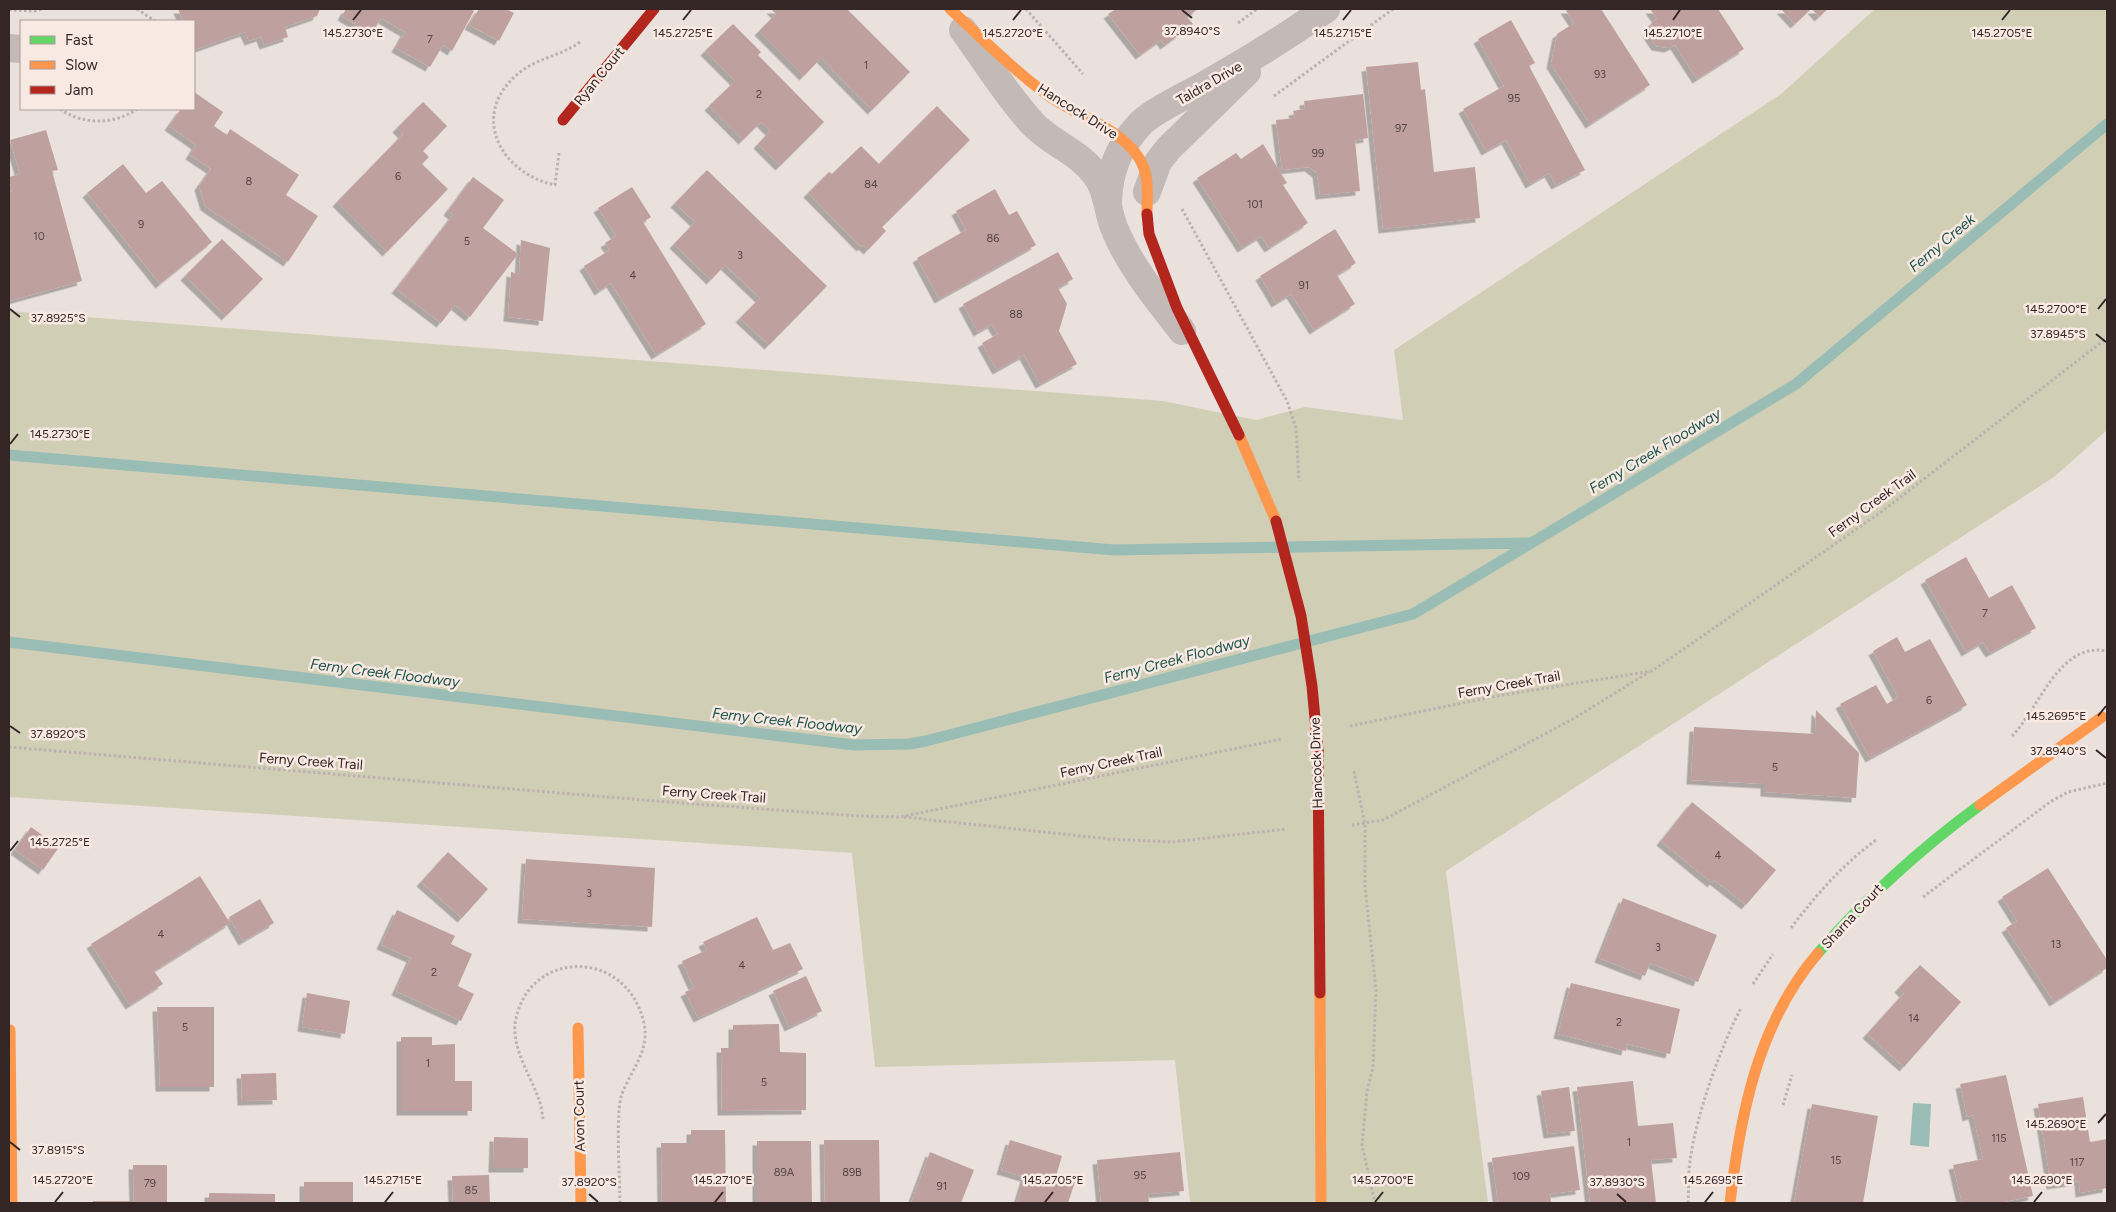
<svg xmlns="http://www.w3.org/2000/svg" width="2116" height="1212" font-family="Figtree,sans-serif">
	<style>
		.green { fill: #d1ceb6 }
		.water { fill: #99bdb4 }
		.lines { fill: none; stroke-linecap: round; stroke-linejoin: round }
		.stream { stroke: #99bdb4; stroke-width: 11 }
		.building { fill: #bea19f; filter: url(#shadow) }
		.path { stroke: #bcb1af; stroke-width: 3; stroke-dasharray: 2.5 2.5; stroke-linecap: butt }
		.street { stroke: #c3b9b6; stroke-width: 28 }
		.fast { stroke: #63d668; stroke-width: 11 }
		.slow { stroke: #ff974d; stroke-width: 11 }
		.jam { stroke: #b3261e; stroke-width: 11 }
		.jam-bridge { stroke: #b3261e; stroke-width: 11 }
		.ticks { fill: none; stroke: #332625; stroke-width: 2 }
		.labels { text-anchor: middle; stroke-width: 5; stroke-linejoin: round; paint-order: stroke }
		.number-label { font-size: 11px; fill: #564544 }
		.street-label { font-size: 14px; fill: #332625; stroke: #f9e9e3 }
		.water-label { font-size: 15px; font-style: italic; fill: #1b544a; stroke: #f9e9e3 }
		.ticks-label { font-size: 12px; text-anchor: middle; fill: #332625; stroke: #f9e9e3; stroke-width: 5; stroke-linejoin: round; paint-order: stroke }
	</style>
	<defs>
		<filter id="shadow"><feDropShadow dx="-4.5" dy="4.5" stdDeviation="0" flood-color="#0004"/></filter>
	</defs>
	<rect width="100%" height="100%" fill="#eae1dd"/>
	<path class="green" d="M1875,9H2107V430L2054,477L1446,871L1488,1203H1190L1175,1060L875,1067L852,853L9,797V311L1163,401L1256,420L1305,407L1403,420L1394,350L1781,94Z"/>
	<path class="water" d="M1913,1103L1931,1104L1929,1147L1910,1145Z"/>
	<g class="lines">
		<path class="stream" d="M9,455L1114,550L1530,543
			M9,642L854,745L909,744L926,741L1413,614L1796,384L2107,124"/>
	</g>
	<path class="building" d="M178,9H320L317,16L285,27L288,37L264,45L261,37L249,41L245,32L194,50V21H183Z
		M346,9H470L474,11L452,51L443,45L430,67L396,48L405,32L381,18L372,34L342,16Z
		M479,9H506L514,13L499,41L469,25Z
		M771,9H847L910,72L872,110L821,58L804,76L759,31L776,14Z
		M1116,9H1198L1187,17L1193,24L1165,45L1161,40L1140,55L1108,14Z
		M1565,9H1601L1650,85L1590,124L1551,64L1557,34L1574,23Z
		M1650,9H1718L1744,49L1697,79L1675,45L1669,48L1656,46L1648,34L1652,22L1657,19Z
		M1781,9H1811L1795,24Z
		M1812,9H1828L1819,17Z
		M1511,20L1535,63L1529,66L1585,170L1556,185L1549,173L1530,184L1506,140L1486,151L1463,109L1504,86L1478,39Z
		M733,24L761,52L758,55L824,122L780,166L758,144L770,131L761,122L743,140L709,106L735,81L705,51Z
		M1418,62L1421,90L1425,89L1434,172L1475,167L1480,218L1383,229L1366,67Z
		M194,92L223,112L214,126L227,135L230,129L299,175L286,195L318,216L288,262L205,206L199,186L211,169L190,155L196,145L169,126L181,109H194Z
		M1363,94L1368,138L1355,140L1360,191L1320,195L1317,173L1309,167L1282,170L1276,120L1295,118L1293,111L1305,109L1304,101Z
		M423,102L447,126L423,151L429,157L422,164L448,189L387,252L337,202L403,134L397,128Z
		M937,106L970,140L882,227L886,231L868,250L863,245L861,247L808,193L829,172L832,174L861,146L879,164Z
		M46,130L58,170L52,171L82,281L9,301V192L12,191L9,177L20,174L10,140Z
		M1263,144L1287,183L1283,185L1308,223L1269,248L1261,236L1242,248L1197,178L1236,153L1241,159Z
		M123,164L146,193L162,181L212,242L160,284L87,193Z
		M707,170L827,286L769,345L740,318L760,298L725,265L711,280L674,244L695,222L675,203Z
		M473,177L504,200L483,228L518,254L470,317L455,305L441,323L396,289L453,215L448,211Z
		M632,187L651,217L643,222L706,324L656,355L611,283L599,291L584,266L610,250L605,243L616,236L598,208Z
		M995,189L1009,215L1017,211L1036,245L939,299L917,258L966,230L956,211Z
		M1335,229L1356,263L1337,275L1355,304L1314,330L1291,294L1276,303L1260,276Z
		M222,239L263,279L226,316L185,276Z
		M521,240L550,248L543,321L508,317L511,272L519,274Z
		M1058,252L1073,279L1058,288L1067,304L1059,331L1077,364L1040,384L1024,355L997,370L982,343L998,334L992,324L978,332L963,304Z
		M1966,557L1989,598L2012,585L2036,628L1990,653L1983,642L1966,652L1925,580Z
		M1897,637L1905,652L1930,639L1967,705L1870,758L1840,704L1876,685L1887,704L1898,697L1873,651Z
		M1816,710L1859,753L1856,798L1765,792V784L1691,780L1694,727L1815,734Z
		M1692,802L1776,870L1746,905L1714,880L1712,883L1661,841Z
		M31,827L59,847L43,870L15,850Z
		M448,852L488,889L462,918L421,882Z
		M526,859L655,868L652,927L522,919Z
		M2048,868L2107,960V968L2054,1002L2006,928L2017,921L2002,897Z
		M200,876L230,923L154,971L163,984L130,1005L91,944Z
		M1623,898L1717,935L1698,982L1650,963L1645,976L1599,958Z
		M260,899L274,923L243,941L229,917Z
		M397,910L455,936L451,944L472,954L458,986L474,994L461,1021L396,991L411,958L381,945Z
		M757,917L773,950L790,943L803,969L698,1018L685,992L694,988L682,961L707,950L703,942Z
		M1920,965L1961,1002L1904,1067L1867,1034L1904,993L1899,988Z
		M806,976L822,1011L789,1027L773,991Z
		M1571,983L1680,1009L1670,1054L1627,1044L1626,1051L1558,1034Z
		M307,993L350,1001L345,1034L302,1027Z
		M157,1007H214V1087H160Z
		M779,1024L780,1052L806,1053V1110L722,1111L721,1048H733V1025Z
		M401,1037H432V1045L455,1044V1081H472V1111H401Z
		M276,1073L277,1100L242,1101L241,1074Z
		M2006,1075L2033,1196L1999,1203H1962L1953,1165L1983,1159L1973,1115L1967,1117L1960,1084Z
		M1633,1081L1638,1126L1673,1123L1677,1158L1651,1160L1656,1203H1590L1577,1087Z
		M1569,1087L1575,1131L1548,1134L1541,1091Z
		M2083,1097L2090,1142L2107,1139V1188L2080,1193L2079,1181L2051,1185L2038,1104Z
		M1812,1104L1878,1116L1863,1203H1794Z
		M691,1130H725L726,1203H662L661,1143H691Z
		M494,1137L528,1138V1168H493Z
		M824,1140H879L880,1203H825Z
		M1010,1140L1062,1156L1056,1176L1075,1182L1068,1203H1017L1025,1177L1001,1170Z
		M757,1141H811L812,1203H757Z
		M1574,1146L1580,1190L1550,1194L1551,1203H1498L1492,1158Z
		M930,1152L974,1170L961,1203H911Z
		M1180,1152L1184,1191L1148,1194L1149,1203H1101L1097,1160Z
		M133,1165H167V1203H93V1201H134Z
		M489,1175L490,1203H453L452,1176Z
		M304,1182H353V1203H304Z
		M209,1193L275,1194V1203H209Z"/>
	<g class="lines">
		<path class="path" d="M137,9L155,21
			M1026,9L1083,74
			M9,10L34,11L43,9
			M1238,23L1257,9
			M1274,96L1393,9
			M60,109C83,125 114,125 137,109
			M559,153L555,185C499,173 469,113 519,73C537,58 561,56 580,42
			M1182,209L1287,401L1296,428L1299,481
			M1350,726L1497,696L1652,671L1881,512L2107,338
			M2012,736C2039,709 2059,641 2107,651
			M9,747L656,801L859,816L900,817L1282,739
			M1354,771L1365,825V886L1376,990L1373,1067L1367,1091L1362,1145L1375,1203
			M904,817L1109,839L1172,842L1286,829
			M1352,825L1383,820L1573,719L1649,672
			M1923,897L2050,802L2068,792L2107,783
			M1791,928C1817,894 1841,866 1876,840
			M1753,984L1773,954
			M1783,1105L1792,1075
			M543,1119C542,1112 541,1104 538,1097C530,1075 513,1050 515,1025C524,950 626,945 644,1023C650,1051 631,1070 622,1094C615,1111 620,1181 620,1203
			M1688,1203C1689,1189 1688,1175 1690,1161C1696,1116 1720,1048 1741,1008"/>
		<path class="street" d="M963,30C986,61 1007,96 1033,124C1052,144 1079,152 1095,174C1108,190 1107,212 1115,230C1131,268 1158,300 1182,331
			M9,48L21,49
			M1147,192L1158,162L1168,149L1247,72
			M1108,202C1109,170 1119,146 1141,123C1153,111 1187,95 1203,86C1246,62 1286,37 1326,9"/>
		<path class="fast" d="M1818,953C1867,897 1920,849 1980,805"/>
		<path class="slow" d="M950,9C981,37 1011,68 1045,93C1075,116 1117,125 1139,158C1150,175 1147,195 1147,214
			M1239,435L1276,521
			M1980,805L2102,717
			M1320,993L1321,1203
			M578,1028L581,1203
			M10,1030L12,1203
			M1730,1203C1740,1115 1758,1023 1818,953"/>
		<path class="jam" d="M563,120L654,9
			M1147,214L1149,234L1177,308L1239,435
			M1318,751L1320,993"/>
		<path class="jam-bridge" d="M1276,521L1301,616L1312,686L1318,751"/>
	</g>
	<path class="ticks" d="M1182,10L1192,18M353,20L361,10M683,20L691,10M1013,20L1021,10M1343,20L1351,10M1673,20L1680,10M2002,20L2010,10M10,309L20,317M2098,309L2106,299M2096,334L2106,342M10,444L18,434M2098,716L2106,706M10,726L20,733M2096,750L2106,758M10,851L18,841M2098,1123L2106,1114M10,1142L20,1150M589,1194L598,1202M1617,1194L1626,1202M55,1202L63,1192M385,1202L393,1192M715,1202L723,1192M1045,1202L1053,1192M1375,1202L1383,1192M1705,1202L1713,1192M2034,1202L2042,1192"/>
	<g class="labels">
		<g class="number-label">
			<text x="430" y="43">7</text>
			<text x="866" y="69">1</text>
			<text x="1600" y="78">93</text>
			<text x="759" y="98">2</text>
			<text x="1514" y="102">95</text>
			<text x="1401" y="132">97</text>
			<text x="1318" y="157">99</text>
			<text x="398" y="180">6</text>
			<text x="249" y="185">8</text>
			<text x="871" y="188">84</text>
			<text x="1255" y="208">101</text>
			<text x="141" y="228">9</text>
			<text x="39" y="240">10</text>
			<text x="993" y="242">86</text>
			<text x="467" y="245">5</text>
			<text x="740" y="259">3</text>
			<text x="633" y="279">4</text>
			<text x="1304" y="289">91</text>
			<text x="1016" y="318">88</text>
			<text x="1985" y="617">7</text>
			<text x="1929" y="704">6</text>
			<text x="1775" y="771">5</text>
			<text x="1718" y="859">4</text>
			<text x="589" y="897">3</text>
			<text x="161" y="938">4</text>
			<text x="2056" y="948">13</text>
			<text x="1658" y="951">3</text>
			<text x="742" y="969">4</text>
			<text x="434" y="976">2</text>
			<text x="1914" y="1022">14</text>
			<text x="1619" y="1026">2</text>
			<text x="185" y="1031">5</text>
			<text x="428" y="1067">1</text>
			<text x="764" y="1086">5</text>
			<text x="1999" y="1142">115</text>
			<text x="1629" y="1146">1</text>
			<text x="1836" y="1164">15</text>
			<text x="2077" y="1166">117</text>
			<text x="784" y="1176">89A</text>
			<text x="852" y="1176">89B</text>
			<text x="1140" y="1179">95</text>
			<text x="1521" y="1180">109</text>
			<text x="150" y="1187">79</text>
			<text x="942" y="1190">91</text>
			<text x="471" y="1194">85</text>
		</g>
		<g class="street-label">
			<text transform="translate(599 76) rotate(-51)" y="5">Ryan Court</text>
			<text transform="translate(1209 83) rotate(-30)" y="5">Taldra Drive</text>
			<text transform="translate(1078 111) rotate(32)" y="5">Hancock Drive</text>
			<text transform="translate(1872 503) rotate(-36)" y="5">Ferny Creek Trail</text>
			<text transform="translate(1509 684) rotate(-10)" y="5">Ferny Creek Trail</text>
			<text transform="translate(311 761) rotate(4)" y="5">Ferny Creek Trail</text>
			<text transform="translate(1111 762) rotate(-12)" y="5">Ferny Creek Trail</text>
			<text transform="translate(1316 763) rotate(-92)" y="5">Hancock Drive</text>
			<text transform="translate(714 794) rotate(4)" y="5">Ferny Creek Trail</text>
			<text transform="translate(1852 916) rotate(-47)" y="5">Sharna Court</text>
			<text transform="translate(579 1116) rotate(-91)" y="5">Avon Court</text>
		</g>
		<g class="water-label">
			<text transform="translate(1942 243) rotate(-40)" y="5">Ferny Creek</text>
			<text transform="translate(1655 451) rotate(-31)" y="5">Ferny Creek Floodway</text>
			<text transform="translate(1177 659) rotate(-15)" y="5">Ferny Creek Floodway</text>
			<text transform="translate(385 673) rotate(7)" y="5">Ferny Creek Floodway</text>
			<text transform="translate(787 721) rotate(6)" y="5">Ferny Creek Floodway</text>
		</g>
	</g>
	<g class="ticks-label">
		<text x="1192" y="35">37.8940°S</text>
		<text x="353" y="37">145.2730°E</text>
		<text x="683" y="37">145.2725°E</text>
		<text x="1013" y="37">145.2720°E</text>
		<text x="1343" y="37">145.2715°E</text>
		<text x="1673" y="37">145.2710°E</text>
		<text x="2002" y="37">145.2705°E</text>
		<text x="2056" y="313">145.2700°E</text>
		<text x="58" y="322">37.8925°S</text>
		<text x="2058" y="338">37.8945°S</text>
		<text x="60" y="438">145.2730°E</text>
		<text x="2056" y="720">145.2695°E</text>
		<text x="58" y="738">37.8920°S</text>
		<text x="2058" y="755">37.8940°S</text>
		<text x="60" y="846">145.2725°E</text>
		<text x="2056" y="1128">145.2690°E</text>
		<text x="58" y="1154">37.8915°S</text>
		<text x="63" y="1184">145.2720°E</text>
		<text x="393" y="1184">145.2715°E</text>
		<text x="723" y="1184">145.2710°E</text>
		<text x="1053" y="1184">145.2705°E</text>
		<text x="1383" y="1184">145.2700°E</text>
		<text x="1713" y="1184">145.2695°E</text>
		<text x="2042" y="1184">145.2690°E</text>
		<text x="589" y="1186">37.8920°S</text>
		<text x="1617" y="1186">37.8930°S</text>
	</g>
	<rect width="2116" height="1212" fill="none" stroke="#332625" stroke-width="20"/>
	<rect x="20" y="20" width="175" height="90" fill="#f9e9e3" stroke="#aa9b97"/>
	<rect x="30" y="36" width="25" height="8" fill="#63d668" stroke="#aa9b97"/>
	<text x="65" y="45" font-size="15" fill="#332625">Fast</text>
	<rect x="30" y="61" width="25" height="8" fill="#ff974d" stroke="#aa9b97"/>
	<text x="65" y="70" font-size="15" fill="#332625">Slow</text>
	<rect x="30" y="86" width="25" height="8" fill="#b3261e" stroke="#aa9b97"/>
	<text x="65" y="95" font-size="15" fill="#332625">Jam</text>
</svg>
